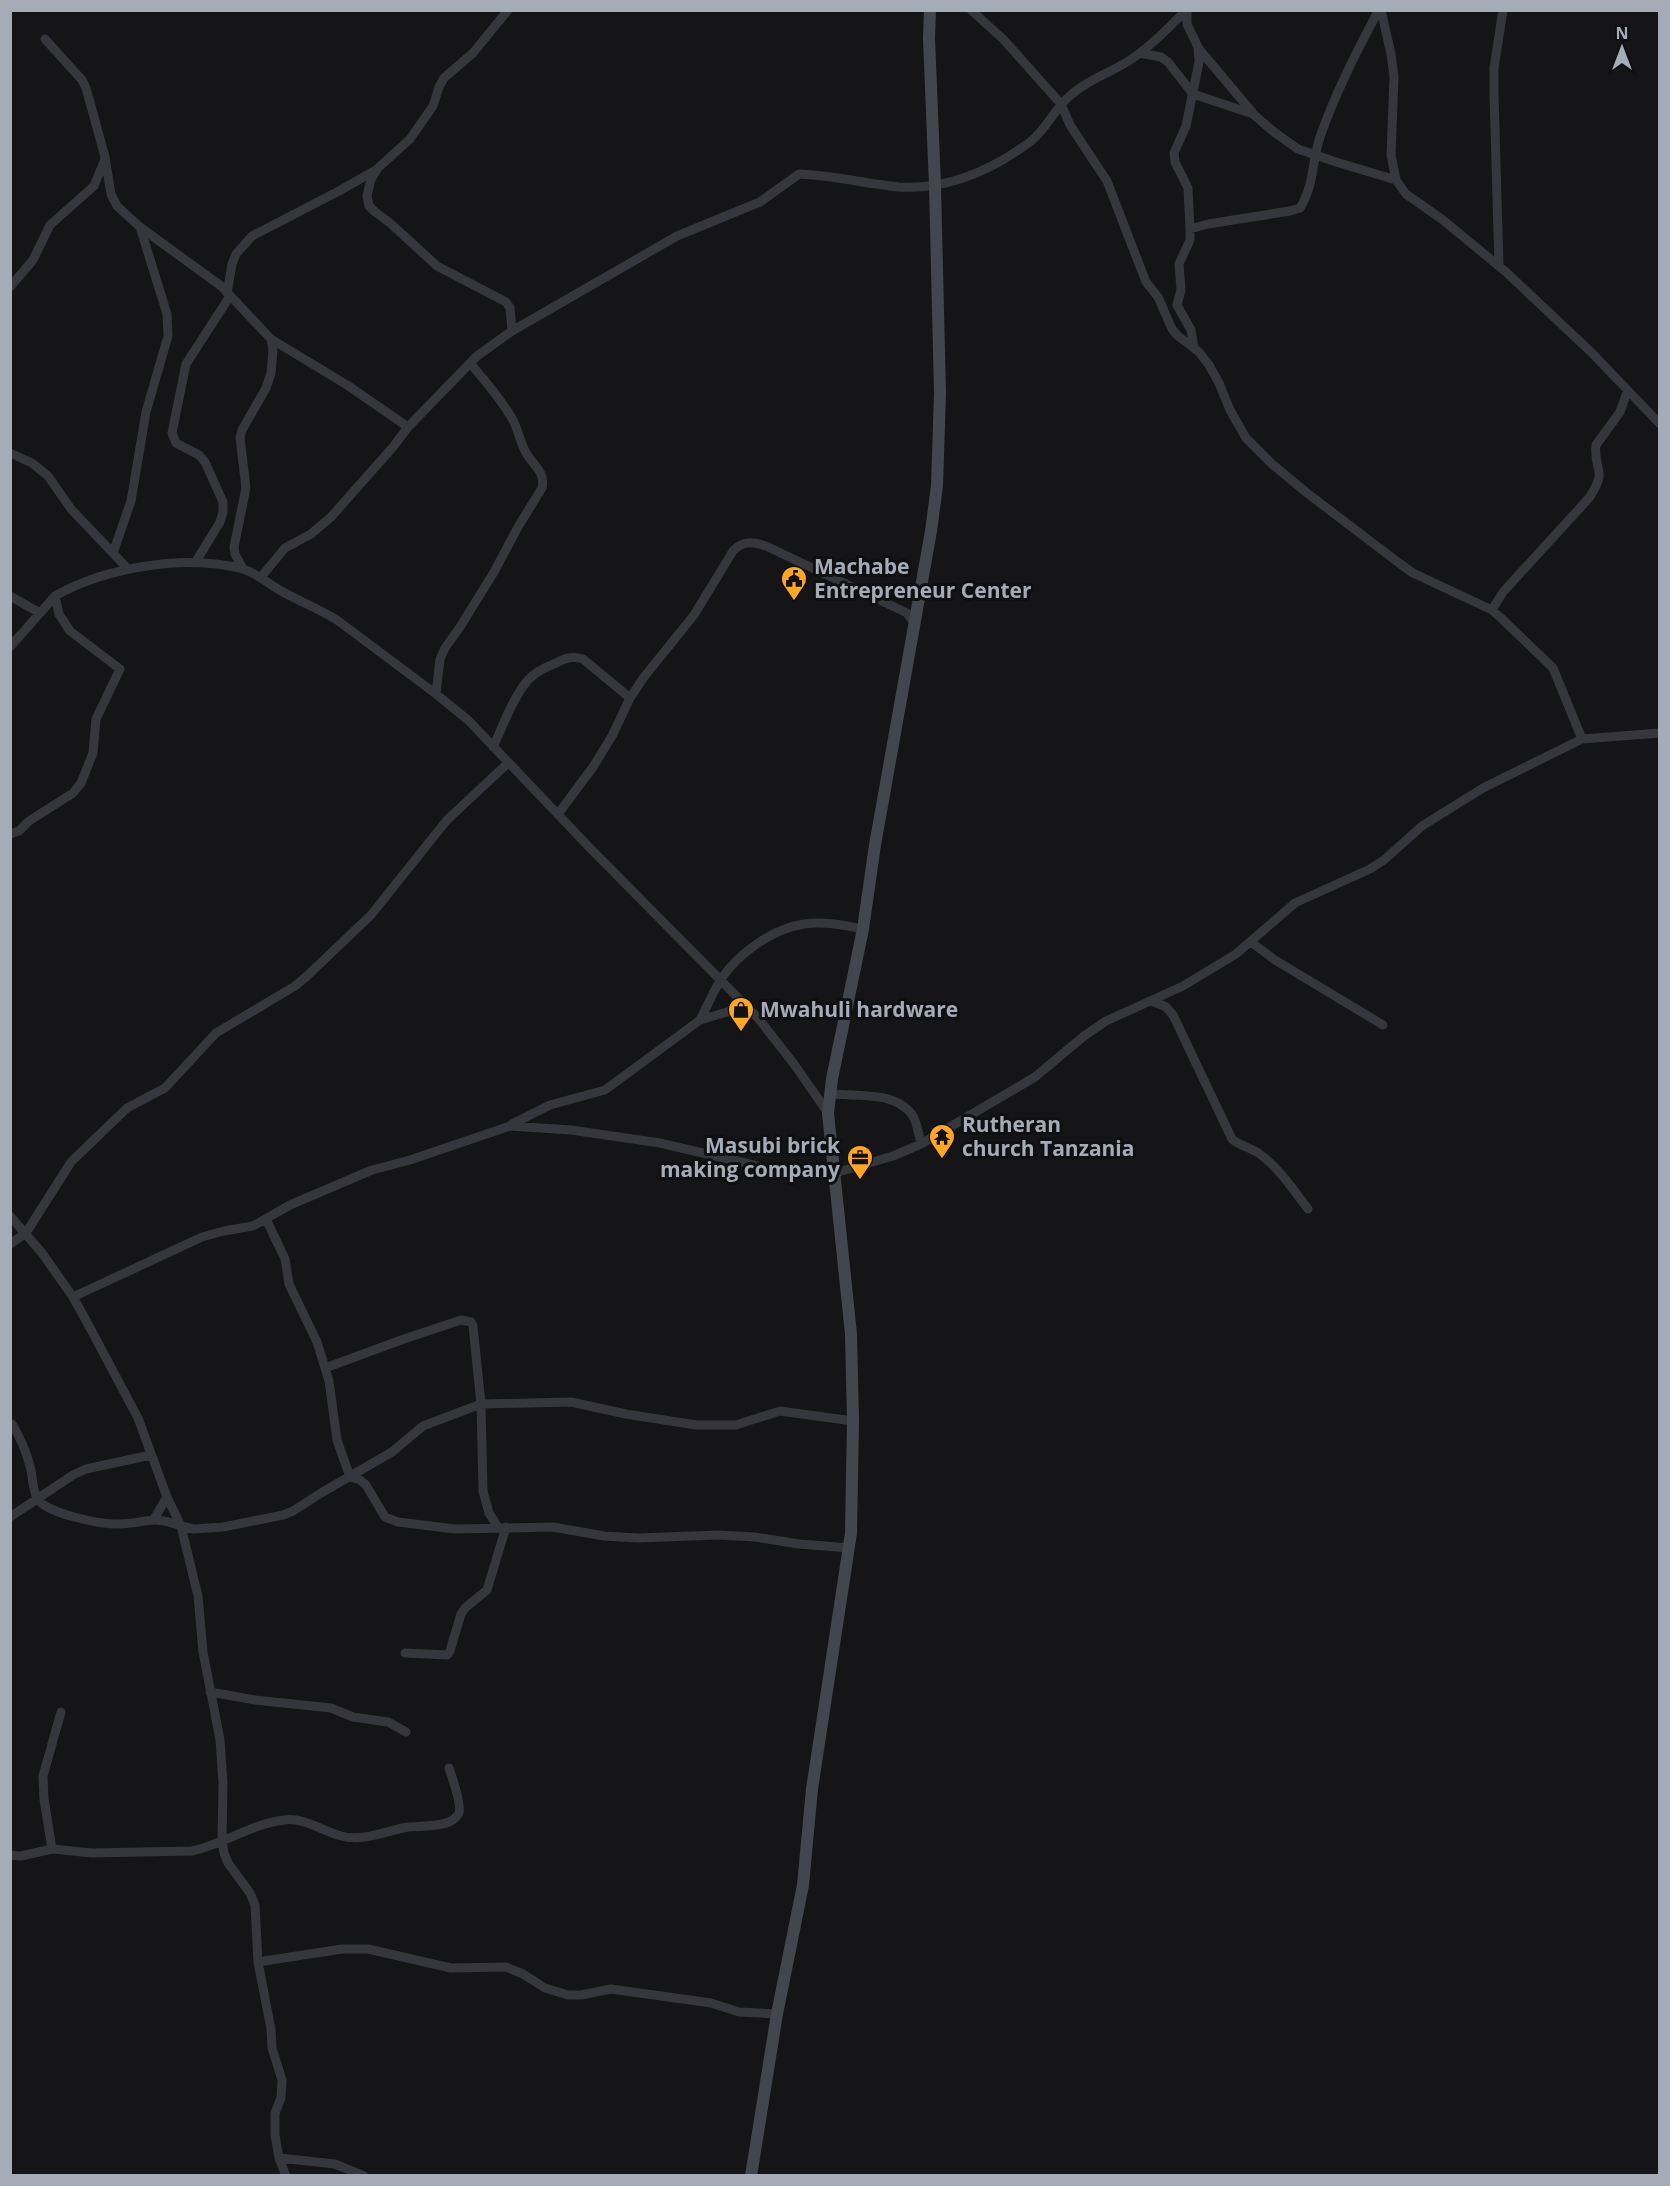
<svg xmlns="http://www.w3.org/2000/svg" width="1670" height="2186" font-family="'Open Sans',sans-serif">
	<style>
		.lines { fill: none; stroke-linecap: round; stroke-linejoin: round }
		.street { stroke: #35373c; stroke-width: 9 }
		.secondary { stroke: #43464c; stroke-width: 12 }
		.labels { text-anchor: middle; stroke-width: 6; stroke-linejoin: round; paint-order: stroke }
		.poi-label { font-size: 21px; font-weight: bold; fill: #a5acb8; stroke: #101012; text-anchor: start }
	</style>
	<rect width="100%" height="100%" fill="#151517"/>
	<g class="lines">
		<path class="street" d="M508,10L473,53L444,78L439,87L433,106L410,139L378,168L371,179L367,196L369,206L374,211L390,223L437,266L506,302L510,308L512,331
			M971,10L1003,39L1061,104L1070,125L1107,181L1146,282L1158,297L1172,329L1178,336L1199,352L1209,365L1219,383L1230,410L1246,438L1272,464L1307,493L1399,563L1413,573L1492,610L1501,618L1553,668L1582,739
			M1187,10V24L1198,47L1199,62L1186,126L1174,153L1175,162L1188,188L1190,229V240L1179,264L1181,290L1177,305L1191,330L1194,348
			M1381,10L1391,54L1394,77L1391,155L1396,180L1406,194L1443,220L1506,272L1592,353L1660,424
			M45,39L82,80L86,88L105,157L111,194L117,206L140,227L221,286L271,339L273,350L271,373L266,388L242,430L240,438L246,488L234,547L235,554L243,569
			M1199,49L1252,112
			M1140,53L1161,57L1168,62L1193,94L1253,114L1274,132L1298,149L1336,162L1396,180
			M1190,229L1208,224L1290,211L1300,208C1314,186 1312,161 1320,137C1335,94 1355,55 1376,15
			M1499,266L1494,95V68L1503,10
			M10,287L33,260L50,225L94,186L105,159
			M227,293L232,264L236,254L252,236L339,191L376,170
			M271,339L347,385L408,427
			M10,453L32,463L48,476L71,509L128,569
			M113,553L131,501L146,412L168,336L167,314L140,227
			M195,563L220,522L223,512V502L205,462L199,455L176,443L172,433L186,364L230,296
			M261,577L285,548L311,534L331,517L393,447L408,427L477,356L512,331L677,236L760,202L799,174C833,175 866,184 899,187C947,190 992,170 1030,142C1047,129 1055,107 1072,94C1088,80 1109,73 1127,62C1148,49 1169,28 1186,10
			M10,596L40,613
			M1492,610L1503,592L1589,498C1609,468 1593,472 1596,445L1620,412L1627,392
			M10,647L55,596C106,567 186,554 243,569C259,574 269,585 283,592C301,602 319,609 337,620L436,694L469,721L589,847L758,1018L794,1064L828,1113
			M436,694L440,659L445,648L460,627L494,572L518,527L542,488C546,471 532,465 525,451C520,441 518,430 513,420C501,399 485,381 470,363
			M493,747C503,726 512,699 528,680C535,672 546,667 556,663C565,658 572,656 583,659L630,698
			M558,814L593,767L612,736L630,698L644,677L694,615L733,551C743,540 753,542 766,546L907,613L915,624
			M10,834L19,831L29,821L73,793L81,783L93,753L96,719L120,669L70,631L59,614L55,596
			M1251,942L1275,960L1383,1025
			M1152,1001L1166,1007L1173,1015L1232,1139C1240,1146 1252,1148 1261,1155C1280,1169 1294,1191 1308,1209
			M700,1020C707,1007 713,992 721,979C739,953 772,929 804,924C824,921 843,925 863,929
			M830,1094C857,1096 896,1091 913,1116C917,1123 919,1135 921,1144
			M512,1124L550,1105L605,1090L700,1020L727,1012L750,1009
			M10,1216L42,1253L73,1297L89,1326L138,1418L167,1497L181,1526L194,1529L223,1527L283,1515L293,1511L321,1493L392,1452L423,1426L481,1404L571,1402L626,1414L696,1425H736L780,1411L853,1421
			M266,1219L285,1259L289,1284L317,1342L329,1381L337,1440L350,1477L360,1480L366,1485L385,1517L398,1522L455,1529L553,1527L604,1536L638,1538L718,1535L755,1537L799,1544L850,1548
			M10,1244L26,1233L71,1162L127,1108L165,1088L216,1033L295,986L307,976L371,915L447,820L508,763
			M73,1297L202,1237L224,1231L253,1226L290,1205L372,1170L410,1160L510,1126L571,1130L660,1143L792,1174L835,1173L893,1156L921,1144L1035,1077L1084,1036L1106,1021L1183,986L1236,954L1295,903L1370,869L1384,860L1422,826L1483,788L1582,739L1660,733
			M325,1368L404,1339L461,1320L471,1322L473,1326L481,1404L483,1491L489,1513L498,1527
			M12,1424C20,1437 26,1451 30,1466C33,1476 32,1489 37,1498C46,1514 100,1524 118,1524C147,1524 150,1514 181,1526L198,1596L203,1652L220,1740L223,1783L222,1840L224,1853L228,1863L250,1893L255,1905L258,1962L271,2029L272,2048L282,2080L281,2098L275,2113V2135L279,2158L286,2176
			M10,1517L73,1475L86,1469L151,1455
			M154,1519L167,1497
			M405,1653L447,1655L450,1651L461,1614L465,1608L487,1590L506,1527
			M210,1692L255,1700L331,1708L353,1717L388,1722L406,1732
			M52,1849L44,1799L43,1776L61,1712
			M10,1855L21,1856L52,1849L92,1853L192,1851C224,1844 251,1824 284,1820C304,1817 322,1831 341,1836C364,1842 385,1831 408,1827C421,1826 437,1827 449,1822C453,1820 457,1817 459,1813C462,1805 452,1777 449,1768
			M258,1962L342,1949H368L451,1968L506,1967L523,1974L545,1988L568,1995H581L611,1989L711,2003L739,2012L777,2014
			M279,2158L335,2164L364,2176"/>
		<path class="secondary" d="M751,2176L777,2014L803,1885L812,1789L851,1533L853,1421L851,1334L828,1113L832,1079L863,929L875,845L931,531L937,486L940,393L935,186L929,38L930,10"/>
	</g>
	<defs>
		<symbol id="civic-pin" viewBox="-11 -11 22 30"><path d="M0 17L-7.5 6A9.5 9.5 0 1 1 7.5 6Z" fill="#ffa624" stroke="#101012"/><path d="M-.6-6.5H3V-4.5H.6V-3L4-1V1h2V6H-6V1h2V-1L-.6-3ZM-1.2 2.5V6h2.4V2.5Z" fill="#111"/></symbol>
		<symbol id="shop-pin" viewBox="-11 -11 22 30"><path d="M0 17L-7.5 6A9.5 9.5 0 1 1 7.5 6Z" fill="#ffa624" stroke="#101012"/><path d="M-5-2.5h2.3a2.7 3.5 0 0 1 5.4 0H5L5.5 6h-11ZM-1.5-2.5h3a1.5 2.3 0 0 0-3 0Z" fill="#111"/></symbol>
		<symbol id="temple-pin" viewBox="-11 -11 22 30"><path d="M0 17L-7.5 6A9.5 9.5 0 1 1 7.5 6Z" fill="#ffa624" stroke="#101012"/><path d="M0-6L5-2H3V0L6.5 2.5H4V6H1.5V3h-3V6H-4V2.5H-6.5L-3 0V-2H-5Z" fill="#111"/></symbol>
		<symbol id="office-pin" viewBox="-11 -11 22 30"><path d="M0 17L-7.5 6A9.5 9.5 0 1 1 7.5 6Z" fill="#ffa624" stroke="#101012"/><path d="M-6-3h4V-5.5h4V-3h4V5H-6ZM-1-4.5V-3h2v-1.5ZM-6 0V1H6V0Z" fill="#111"/></symbol>
	</defs>
	<g fill-rule="evenodd">
		<use href="#civic-pin" x="779" y="564" width="30" height="40"/>
		<use href="#shop-pin" x="726" y="995" width="30" height="40"/>
		<use href="#temple-pin" x="927" y="1122" width="30" height="40"/>
		<use href="#office-pin" x="845" y="1143" width="30" height="40"/>
	</g>
	<g class="labels">
		<g class="poi-label">
			<text x="814" y="574">Machabe<tspan x="814" dy="24">Entrepreneur Center</tspan></text>
			<text x="760" y="1017">Mwahuli hardware</text>
			<text x="962" y="1132">Rutheran<tspan x="962" dy="24">church Tanzania</tspan></text>
			<text x="840" y="1153" text-anchor="end">Masubi brick<tspan x="840" dy="24">making company</tspan></text>
		</g>
	</g>
	<rect width="1670" height="2186" fill="none" stroke="#a5acb8" stroke-width="24"/>
	<g transform="translate(1622 48)" stroke="#101012" stroke-width="4.5" paint-order="stroke">
	<path d="M0-4.5L10 22L0 15L-10 22Z" fill="#a5acb8"/>
	<text y="-9" font-size="16" font-weight="bold" text-anchor="middle" fill="#a5acb8">N</text>
	</g>
</svg>
